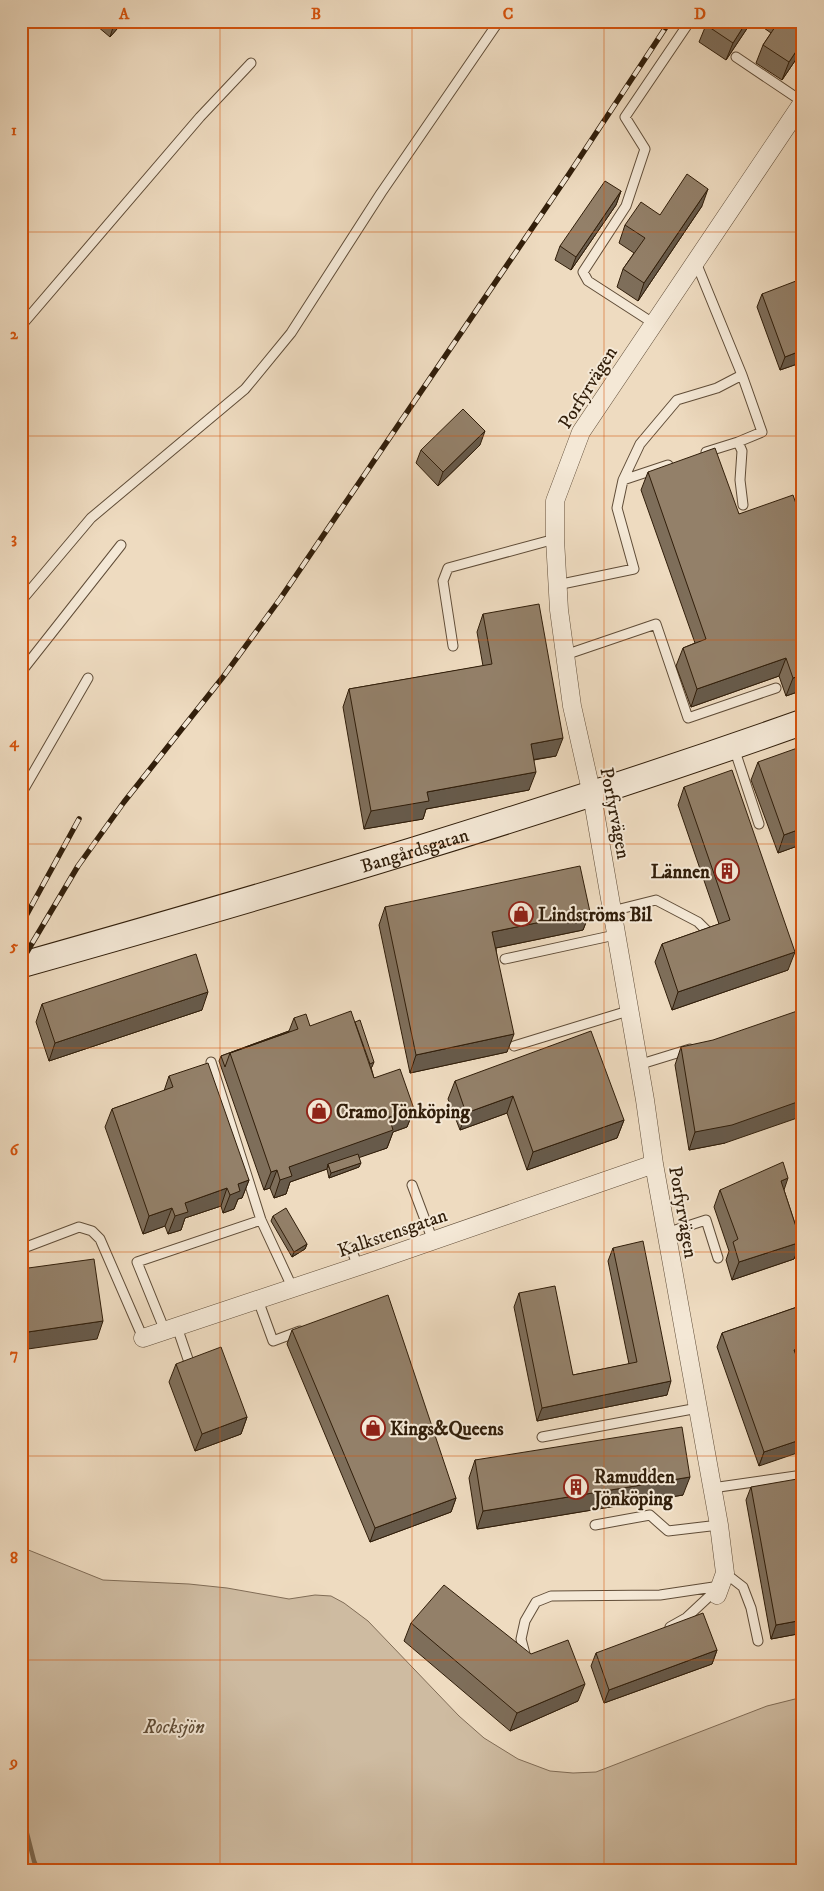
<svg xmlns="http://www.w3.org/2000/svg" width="824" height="1891" font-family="'IM FELL DW Pica',serif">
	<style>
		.green { fill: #cebba1; stroke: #806c56 }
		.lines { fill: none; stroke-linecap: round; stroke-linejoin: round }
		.stream { stroke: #7c6952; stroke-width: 4.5 }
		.lane-casing { stroke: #604d38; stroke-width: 11 }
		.street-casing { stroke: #604d38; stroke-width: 19 }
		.secondary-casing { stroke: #311e0a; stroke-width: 27 }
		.lane { stroke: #f4e8d6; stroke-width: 9 }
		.street { stroke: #f4e8d6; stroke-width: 18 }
		.secondary { stroke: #f4e8d6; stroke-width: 25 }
		.rail-casing { stroke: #311e0a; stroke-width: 5.5 }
		.rail { stroke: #f4e8d6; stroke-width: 4; stroke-dasharray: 11; stroke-linecap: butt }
		.wall { fill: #7e6e5a; stroke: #311e0a }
		.shaded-wall { fill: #675a4a; stroke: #311e0a }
		.building { fill: #938069; stroke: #311e0a }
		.grid { fill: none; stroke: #d6530c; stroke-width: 1; stroke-opacity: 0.55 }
		.labels { text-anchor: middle; stroke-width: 4; stroke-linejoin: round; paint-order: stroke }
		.street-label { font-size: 19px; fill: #311e0a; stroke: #f4e8d6 }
		.poi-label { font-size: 19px; font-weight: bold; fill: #311e0a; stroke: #f4e8d6; text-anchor: start }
		.park-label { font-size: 19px; font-style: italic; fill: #604d37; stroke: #f4e8d6 }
		.neatline { fill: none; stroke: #d6530c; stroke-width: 2 }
		.grid-label { font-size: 16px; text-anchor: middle; font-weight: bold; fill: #d6530c }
	</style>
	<rect width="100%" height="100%" fill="#eedbc0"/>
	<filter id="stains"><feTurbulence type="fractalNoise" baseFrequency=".004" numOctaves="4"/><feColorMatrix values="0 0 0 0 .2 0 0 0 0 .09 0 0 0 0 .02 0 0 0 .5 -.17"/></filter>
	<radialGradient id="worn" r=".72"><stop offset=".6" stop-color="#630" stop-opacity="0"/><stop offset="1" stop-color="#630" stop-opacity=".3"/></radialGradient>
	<path class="green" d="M21,1547L103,1580L189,1584L227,1588L289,1599L315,1595L331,1596L344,1603L368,1621L459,1716L484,1738L518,1759L550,1771L573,1773L596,1772L767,1706L803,1697V1870H21Z"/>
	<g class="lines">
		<path class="stream" d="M21,1810L34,1861L38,1870"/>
		<defs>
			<path id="lane" d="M736,57L803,102
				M653,323L588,281L583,272L626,206L645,149L625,117L690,21
				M21,326L200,117L251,63
				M738,442L762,432L742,375
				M706,452L738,442L742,451L740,480L743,505
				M623,480L640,444L677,400L717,388L742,375L695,260
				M557,585L634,569L617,508L623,480L668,465
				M21,601L91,518L245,389L291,333L381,193L499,21
				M453,646L443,581L448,568L555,539
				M565,655L656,624L688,718L776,688
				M21,672L121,545
				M734,748L759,824
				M21,794L88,678
				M612,911L656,900L698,922L706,930
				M505,959L615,935
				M514,1046L628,1011
				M211,1062L261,1220L293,1289
				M638,1065L690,1049
				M412,1185L433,1241
				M666,1233L706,1220L718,1258
				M351,1248L358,1267
				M21,1249L79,1227L92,1231L100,1239L143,1338
				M258,1300L273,1341L300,1331
				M177,1327L191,1368
				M165,1331L137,1262L261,1220
				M542,1437L698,1408
				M712,1488L803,1475
				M595,1525L650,1515L668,1531L719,1525
				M725,1573L743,1587L751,1608L758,1641
				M670,1627L686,1618L716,1590
				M525,1654L521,1639L525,1621L536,1602L551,1596L660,1595L720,1586"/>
			<path id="street" d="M143,1338L380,1259L654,1164
				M717,1595L725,1573L719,1525L654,1164L645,1100L592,795L572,706L559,610L555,539V501L581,432L803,102"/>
			<g id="secondary">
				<path id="s1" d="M21,965C284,891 546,813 803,722"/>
			</g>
		</defs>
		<use href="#lane" class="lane-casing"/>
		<use href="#street" class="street-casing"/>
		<use href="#secondary" class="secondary-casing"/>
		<use href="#lane" class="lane"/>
		<use href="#street" class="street"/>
		<use href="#secondary" class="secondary"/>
		<defs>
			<path id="rail" d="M21,925L79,819
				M21,962L78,866L124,802L223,677L280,599L569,174L670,21"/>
		</defs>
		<use href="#rail" class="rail-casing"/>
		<use href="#rail" class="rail"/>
	</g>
	<path class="wall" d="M91,21H124L110,37Z
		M708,21H752L726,60L699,42L706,25Z
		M754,21H803V49L782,80L756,63L763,45L771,33Z
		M621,191L616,205L571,270L555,260L560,246Z
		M702,206L638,301L617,287L623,269L634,253L619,243L625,225L660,215Z
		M762,294L803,299V362L780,370L757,307Z
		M480,445L438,486L416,463L421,450Z
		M648,472L739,514L803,524V690L786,696L779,676L691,707L676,666L683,648L695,643L641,490Z
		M483,614L556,756L534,760L529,790L426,809L423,819L364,829L343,707L349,689L483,666L477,632Z
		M758,762L803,844L778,853L751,780Z
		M684,787L788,970L672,1010L655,962L662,944L719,924L678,805Z
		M385,907L590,912L583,930L496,948L507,1052L410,1073L379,925Z
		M42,1004L202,1010L49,1061L36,1022Z
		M294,1018L310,1026L372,1067H371L374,1078L414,1109L407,1127L393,1132L387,1148L359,1157V1167L329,1178L327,1169L290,1182L286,1194L274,1198L270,1188L264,1190L219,1061L221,1056L289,1031Z
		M681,1047L725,1143L689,1150L675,1065Z
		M169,1076L249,1180L242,1198L238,1199L234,1209L223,1213L221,1206L185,1218L181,1230L168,1234L165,1226L143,1234L105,1127L112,1109L164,1091Z
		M455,1081L624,1120L617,1138L527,1170L507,1113L460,1130L448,1099Z
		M720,1190H784L801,1242L794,1259L732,1280L726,1260L729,1251L714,1207Z
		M273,1216L307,1244L305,1249L292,1257L271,1221Z
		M613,1248L667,1395L537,1421L514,1307L519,1293L573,1375L629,1364L608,1261Z
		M803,1305V1359L798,1360L759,1466L717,1347L722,1333Z
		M292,1330L456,1498L451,1512L370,1542L287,1344Z
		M176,1364L247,1417L241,1434L195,1451L169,1382Z
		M475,1460L683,1495L477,1529L469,1478Z
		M751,1487L803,1633L771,1639L746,1500Z
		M411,1623L578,1701L510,1731L404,1641Z
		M717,1650L712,1664L604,1703L591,1666L596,1653Z"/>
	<path class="shaded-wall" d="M115,21H124L110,37Z
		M747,21H752L726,60L733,43Z
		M803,41V49L782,80L789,62Z
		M708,189L702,206L638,301L644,283Z
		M621,191L616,205L571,270L576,257Z
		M803,350V362L780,370L785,357Z
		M485,431L480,445L438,486L443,472Z
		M786,658L779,676L691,707L697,689Z
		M803,675V690L786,696L793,678Z
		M563,738L556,756L524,761L531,744Z
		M536,772L529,790L426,809L423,819L364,829L371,811L427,792Z
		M803,828V844L778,853L784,835Z
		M590,912L583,930L486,950L492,932Z
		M795,952L788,970L672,1010L678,992Z
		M208,992L202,1010L49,1061L55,1043Z
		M514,1034L507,1052L410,1073L416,1055Z
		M374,1062L372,1067L360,1072L361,1067Z
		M513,1096L507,1113L460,1130L466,1113Z
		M803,1100V1116L725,1143L689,1150L695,1132Z
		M414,1109L407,1127L393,1132L387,1148L329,1168L328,1164L327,1169L290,1182L286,1194L274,1198L280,1180L289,1167L389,1117Z
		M624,1120L617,1138L527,1170L533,1152Z
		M361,1163L359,1167L329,1178L331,1173Z
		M277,1170L270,1188L264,1190L271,1172Z
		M788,1178L782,1196L781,1181Z
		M249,1180L242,1198L238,1199L234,1209L223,1213L230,1195L238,1184Z
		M227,1188L221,1206L185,1218L181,1230L168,1234L175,1216L185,1203Z
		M172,1208L165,1226L143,1234L149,1216Z
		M801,1242L794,1259L732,1280L739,1262Z
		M307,1244L305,1249L292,1257L294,1252Z
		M103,1321L97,1339L21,1350V1333Z
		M803,1347V1359L789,1363L794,1350Z
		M671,1381L667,1395L537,1421L542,1408Z
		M247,1417L241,1434L195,1451L202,1434Z
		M803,1439V1451L759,1466L764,1452Z
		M690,1477L683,1495L477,1529L483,1511Z
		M456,1498L451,1512L370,1542L375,1528Z
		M803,1620V1633L771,1639L776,1625Z
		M717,1650L712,1664L604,1703L609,1690Z
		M585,1684L578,1701L510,1731L517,1713Z"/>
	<path class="building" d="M708,21H747L733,43L706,25Z
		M779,21H803V41L789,62L763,45Z
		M687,174L708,189L644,283L623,269L645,238L625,225L641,202L660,215Z
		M605,181L621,191L576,257L560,246Z
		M796,281L803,299V350L785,357L762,294Z
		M463,409L485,431L443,472L421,450Z
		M715,448L739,514L793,495L803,524V675L793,678L786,658L697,689L683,648L706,639L648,472Z
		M539,604L563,738L531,744L536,772L427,792L429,801L371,811L349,689L492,664L483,614Z
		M803,746V828L784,835L758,762Z
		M732,770L795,952L678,992L662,944L730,920L684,787Z
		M580,866L590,912L492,932L514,1034L416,1055L385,907Z
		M196,954L208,992L55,1043L42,1004Z
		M803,1009V1100L732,1125L695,1132L681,1047L713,1040Z
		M351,1011L374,1078L400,1069L414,1109L389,1117L393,1130L289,1167L292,1176L280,1180L277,1170L271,1172L230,1053L298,1029L294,1018L306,1014L310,1026Z
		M360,1020L374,1062L370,1064L355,1022Z
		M289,1031V1032L230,1053L225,1067L221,1056Z
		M591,1031L624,1120L533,1152L513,1096L466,1113L455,1081Z
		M208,1063L249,1180L238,1184L240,1191L230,1195L227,1188L185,1203L188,1212L175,1216L172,1208L149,1216L112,1109L173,1087L169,1076Z
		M358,1154L361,1163L331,1173L328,1164Z
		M783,1162L788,1178L781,1181L801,1242L739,1262L733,1242L738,1239L720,1190Z
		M286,1208L307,1244L294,1252L273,1216Z
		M643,1241L671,1381L542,1408L519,1293L555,1286L573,1375L637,1362L613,1248Z
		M94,1259L103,1321L21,1333V1269Z
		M388,1295L456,1498L375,1528L292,1330Z
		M803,1305V1347L794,1350L803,1374V1439L764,1452L722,1333Z
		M221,1347L247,1417L202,1434L176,1364Z
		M21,1375L24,1391L21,1392Z
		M682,1427L690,1477L483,1511L475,1460Z
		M803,1478V1620L776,1625L751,1487Z
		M444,1585L531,1654L568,1640L585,1684L517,1713L411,1623Z
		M703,1613L717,1650L609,1690L596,1653Z"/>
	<path class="grid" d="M220,21V1870M412,21V1870M604,21V1870M21,232H803M21,436H803M21,640H803M21,844H803M21,1048H803M21,1252H803M21,1456H803M21,1660H803"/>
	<defs>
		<symbol id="building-ring" viewBox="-11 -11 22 22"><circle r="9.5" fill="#f4e8d6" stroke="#8f2418" stroke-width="1.5"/><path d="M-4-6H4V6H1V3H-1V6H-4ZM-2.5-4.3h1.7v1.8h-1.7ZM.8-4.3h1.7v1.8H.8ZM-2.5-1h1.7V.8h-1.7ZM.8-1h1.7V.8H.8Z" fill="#8f2418"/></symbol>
		<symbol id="shop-ring" viewBox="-11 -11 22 22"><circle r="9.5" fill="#f4e8d6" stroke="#8f2418" stroke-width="1.5"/><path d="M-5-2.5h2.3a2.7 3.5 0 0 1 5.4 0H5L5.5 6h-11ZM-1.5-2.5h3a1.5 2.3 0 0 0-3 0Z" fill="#8f2418"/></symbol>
	</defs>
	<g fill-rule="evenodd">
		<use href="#building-ring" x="713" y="857" width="28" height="28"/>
		<use href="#shop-ring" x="507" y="900" width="28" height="28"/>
		<use href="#shop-ring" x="305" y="1097" width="28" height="28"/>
		<use href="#shop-ring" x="359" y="1414" width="28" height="28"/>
		<use href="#building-ring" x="562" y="1473" width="28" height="28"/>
	</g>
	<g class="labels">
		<g class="street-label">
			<text transform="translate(587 387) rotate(-58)" y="7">Porfyrvägen</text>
			<text transform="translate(616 813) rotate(79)" y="7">Porfyrvägen</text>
			<text dy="7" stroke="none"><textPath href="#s1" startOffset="410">Bangårdsgatan</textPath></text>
			<text transform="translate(684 1212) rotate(80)" y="7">Porfyrvägen</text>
			<text transform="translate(392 1232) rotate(-19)" y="7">Kalkstensgatan</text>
		</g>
		<g class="poi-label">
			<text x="710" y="878" text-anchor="end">Lännen</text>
			<text x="538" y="921">Lindströms Bil</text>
			<text x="336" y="1118">Cramo Jönköping</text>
			<text x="390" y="1435">Kings&amp;Queens</text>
			<text x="594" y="1483">Ramudden<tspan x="594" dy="22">Jönköping</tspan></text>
		</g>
		<g class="park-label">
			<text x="174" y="1733">Rocksjön</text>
		</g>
	</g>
	<rect width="824" height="1891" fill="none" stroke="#eedbc0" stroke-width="55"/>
	<rect x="28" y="28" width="768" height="1836" class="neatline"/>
	<g class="grid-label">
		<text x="124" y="19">A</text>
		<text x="316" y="19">B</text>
		<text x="508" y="19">C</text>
		<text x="700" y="19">D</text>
		<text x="14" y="135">1</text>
		<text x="14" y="339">2</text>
		<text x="14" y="543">3</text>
		<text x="14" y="747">4</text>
		<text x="14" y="951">5</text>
		<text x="14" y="1155">6</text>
		<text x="14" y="1359">7</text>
		<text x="14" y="1563">8</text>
		<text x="14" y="1767">9</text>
	</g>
	<rect width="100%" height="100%" filter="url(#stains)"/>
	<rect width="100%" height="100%" fill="url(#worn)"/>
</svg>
